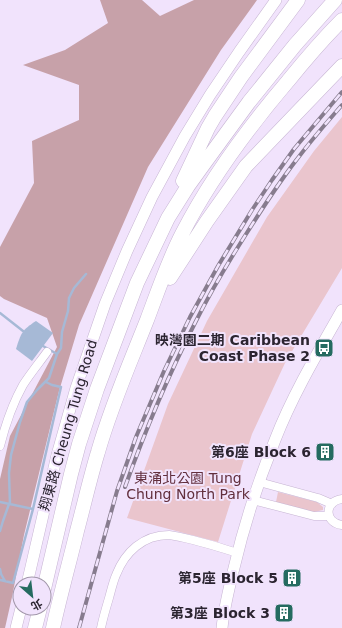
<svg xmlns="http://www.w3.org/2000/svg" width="342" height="628" font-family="'DejaVu Sans','Noto Sans TC',sans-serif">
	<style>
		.green { fill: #eac5cd }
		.forest { fill: #c7a1a9 }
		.water { fill: #a6b9d6 }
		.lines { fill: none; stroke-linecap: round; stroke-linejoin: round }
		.stream { stroke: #a6b9d6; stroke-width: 2.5 }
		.street-casing { stroke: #c7b5d3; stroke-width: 9 }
		.secondary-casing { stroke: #c7b5d3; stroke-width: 12 }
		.highway-casing { stroke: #c7b5d3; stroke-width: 15 }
		.street { stroke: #fff; stroke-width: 8 }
		.secondary { stroke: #fff; stroke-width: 11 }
		.highway { stroke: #fff; stroke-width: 14 }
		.rail-casing { stroke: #877c8e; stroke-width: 4 }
		.rail { stroke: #f1e3fc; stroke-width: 2.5; stroke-dasharray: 8; stroke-linecap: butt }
		.labels { text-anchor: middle; stroke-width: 4; stroke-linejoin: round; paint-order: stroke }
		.poi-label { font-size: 14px; font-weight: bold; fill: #2b2430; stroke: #f1e3fc; text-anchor: end }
		.street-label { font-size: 14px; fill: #2b2430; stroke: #f1e3fc }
		.park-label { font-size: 14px; fill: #622f3d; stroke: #f1e3fc }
	</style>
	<rect width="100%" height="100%" fill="#f1e3fc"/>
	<path class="green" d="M342,117V268L285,363L252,434L218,542L127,518L168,404L207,321L267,217L314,151Z
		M278,492L317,502L323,507V510L314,512L276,502Z"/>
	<path class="forest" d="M100,0H142L160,16L194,0H257L221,50L148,167L79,325L59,391L24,535L12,597L5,628H0V479L10,436L57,347L47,318L4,299L0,296V247L34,183L32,141L79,120V85L23,65L65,50L108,23Z"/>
	<path class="water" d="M36,321L53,333L32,361L16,349C21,333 22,330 36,321Z"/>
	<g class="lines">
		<path class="stream" d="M0,313L23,331
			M43,346L57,354
			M0,502L33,509
			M10,504L9,473L11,455L20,422L27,402L37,390L49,378L57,354L61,348L62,332L68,311L69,298L74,288L86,274
			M0,531L3,521L9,504
			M0,569L1,574L5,581
			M0,580L13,583L33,509L61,387L52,385L46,382"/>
		<defs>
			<path id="street" d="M0,446C5,426 13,403 23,385C30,374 39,363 47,352
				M259,482L318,498L332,504
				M342,499C324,501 324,523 342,525
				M253,500L314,516H329
				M101,628C103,618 106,608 109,598C111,591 113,582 116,575C125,552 143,535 169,535C177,536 185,538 193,540C208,544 223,548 237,553"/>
			<path id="secondary" d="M27,584L57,455L76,388L105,304L127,251L152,197L185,136L210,95L239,52L276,0
				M16,628L21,608
				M222,628C224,608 229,588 234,568C244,525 258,482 275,440C292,396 318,352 342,310"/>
			<path id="highway" d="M183,181L208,128L215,116L241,77L298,0
				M170,278L207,221L246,166L342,66
				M44,589L71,474L79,444L97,389L137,283L168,218L188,186L206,161L249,102L295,45L335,0
				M35,628L40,608
				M53,628C60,596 69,564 77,531C84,505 90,478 98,452C111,406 130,363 147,320C158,291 168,261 182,234C210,179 248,128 288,81C305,60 323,39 342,20"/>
		</defs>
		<use href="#street" class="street-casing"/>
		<use href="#secondary" class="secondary-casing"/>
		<use href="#highway" class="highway-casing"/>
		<use href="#street" class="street"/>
		<use href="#secondary" class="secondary"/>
		<use href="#highway" class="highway"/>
		<defs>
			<path id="rail" d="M125,487C145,431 168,376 195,323C208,297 223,271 238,247C258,215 278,183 301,154C314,137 328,121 342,105
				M79,628L117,491L136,437L164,371L190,317L218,266L252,210L272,180L294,149L342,92"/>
		</defs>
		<use href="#rail" class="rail-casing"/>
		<use href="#rail" class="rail"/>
	</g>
	<defs>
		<symbol id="bus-square" viewBox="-11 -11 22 22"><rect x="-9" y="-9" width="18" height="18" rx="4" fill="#256b60" stroke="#f1e3fc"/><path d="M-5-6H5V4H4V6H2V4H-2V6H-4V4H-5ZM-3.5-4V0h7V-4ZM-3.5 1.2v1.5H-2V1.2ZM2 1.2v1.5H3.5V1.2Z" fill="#fff"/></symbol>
		<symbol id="building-square" viewBox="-11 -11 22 22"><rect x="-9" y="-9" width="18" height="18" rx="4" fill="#256b60" stroke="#f1e3fc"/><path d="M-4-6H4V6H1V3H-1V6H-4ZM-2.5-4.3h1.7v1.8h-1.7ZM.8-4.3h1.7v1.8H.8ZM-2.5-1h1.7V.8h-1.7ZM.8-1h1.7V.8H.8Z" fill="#fff"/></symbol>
	</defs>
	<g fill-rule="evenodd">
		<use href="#bus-square" x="313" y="337" width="22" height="22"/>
		<use href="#building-square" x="314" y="441" width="22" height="22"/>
		<use href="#building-square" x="281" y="567" width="22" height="22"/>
		<use href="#building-square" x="273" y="602" width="22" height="22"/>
	</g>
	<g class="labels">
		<g class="poi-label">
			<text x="310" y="345">映灣園二期 Caribbean<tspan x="310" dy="16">Coast Phase 2</tspan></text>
			<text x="311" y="457">第6座 Block 6</text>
			<text x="278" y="583">第5座 Block 5</text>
			<text x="270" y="618">第3座 Block 3</text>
		</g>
		<g class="street-label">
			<text transform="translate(68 425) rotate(-74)" y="5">翔東路 Cheung Tung Road</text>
		</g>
		<g class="park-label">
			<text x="188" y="483">東涌北公園 Tung<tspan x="188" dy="16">Chung North Park</tspan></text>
		</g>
	</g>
	<g transform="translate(32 596) rotate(152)"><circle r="19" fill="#f1e3fc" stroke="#a297aa"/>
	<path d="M0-3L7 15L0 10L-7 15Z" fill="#256b60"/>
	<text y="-6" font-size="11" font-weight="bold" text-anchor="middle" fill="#2b2430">北</text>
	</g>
</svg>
